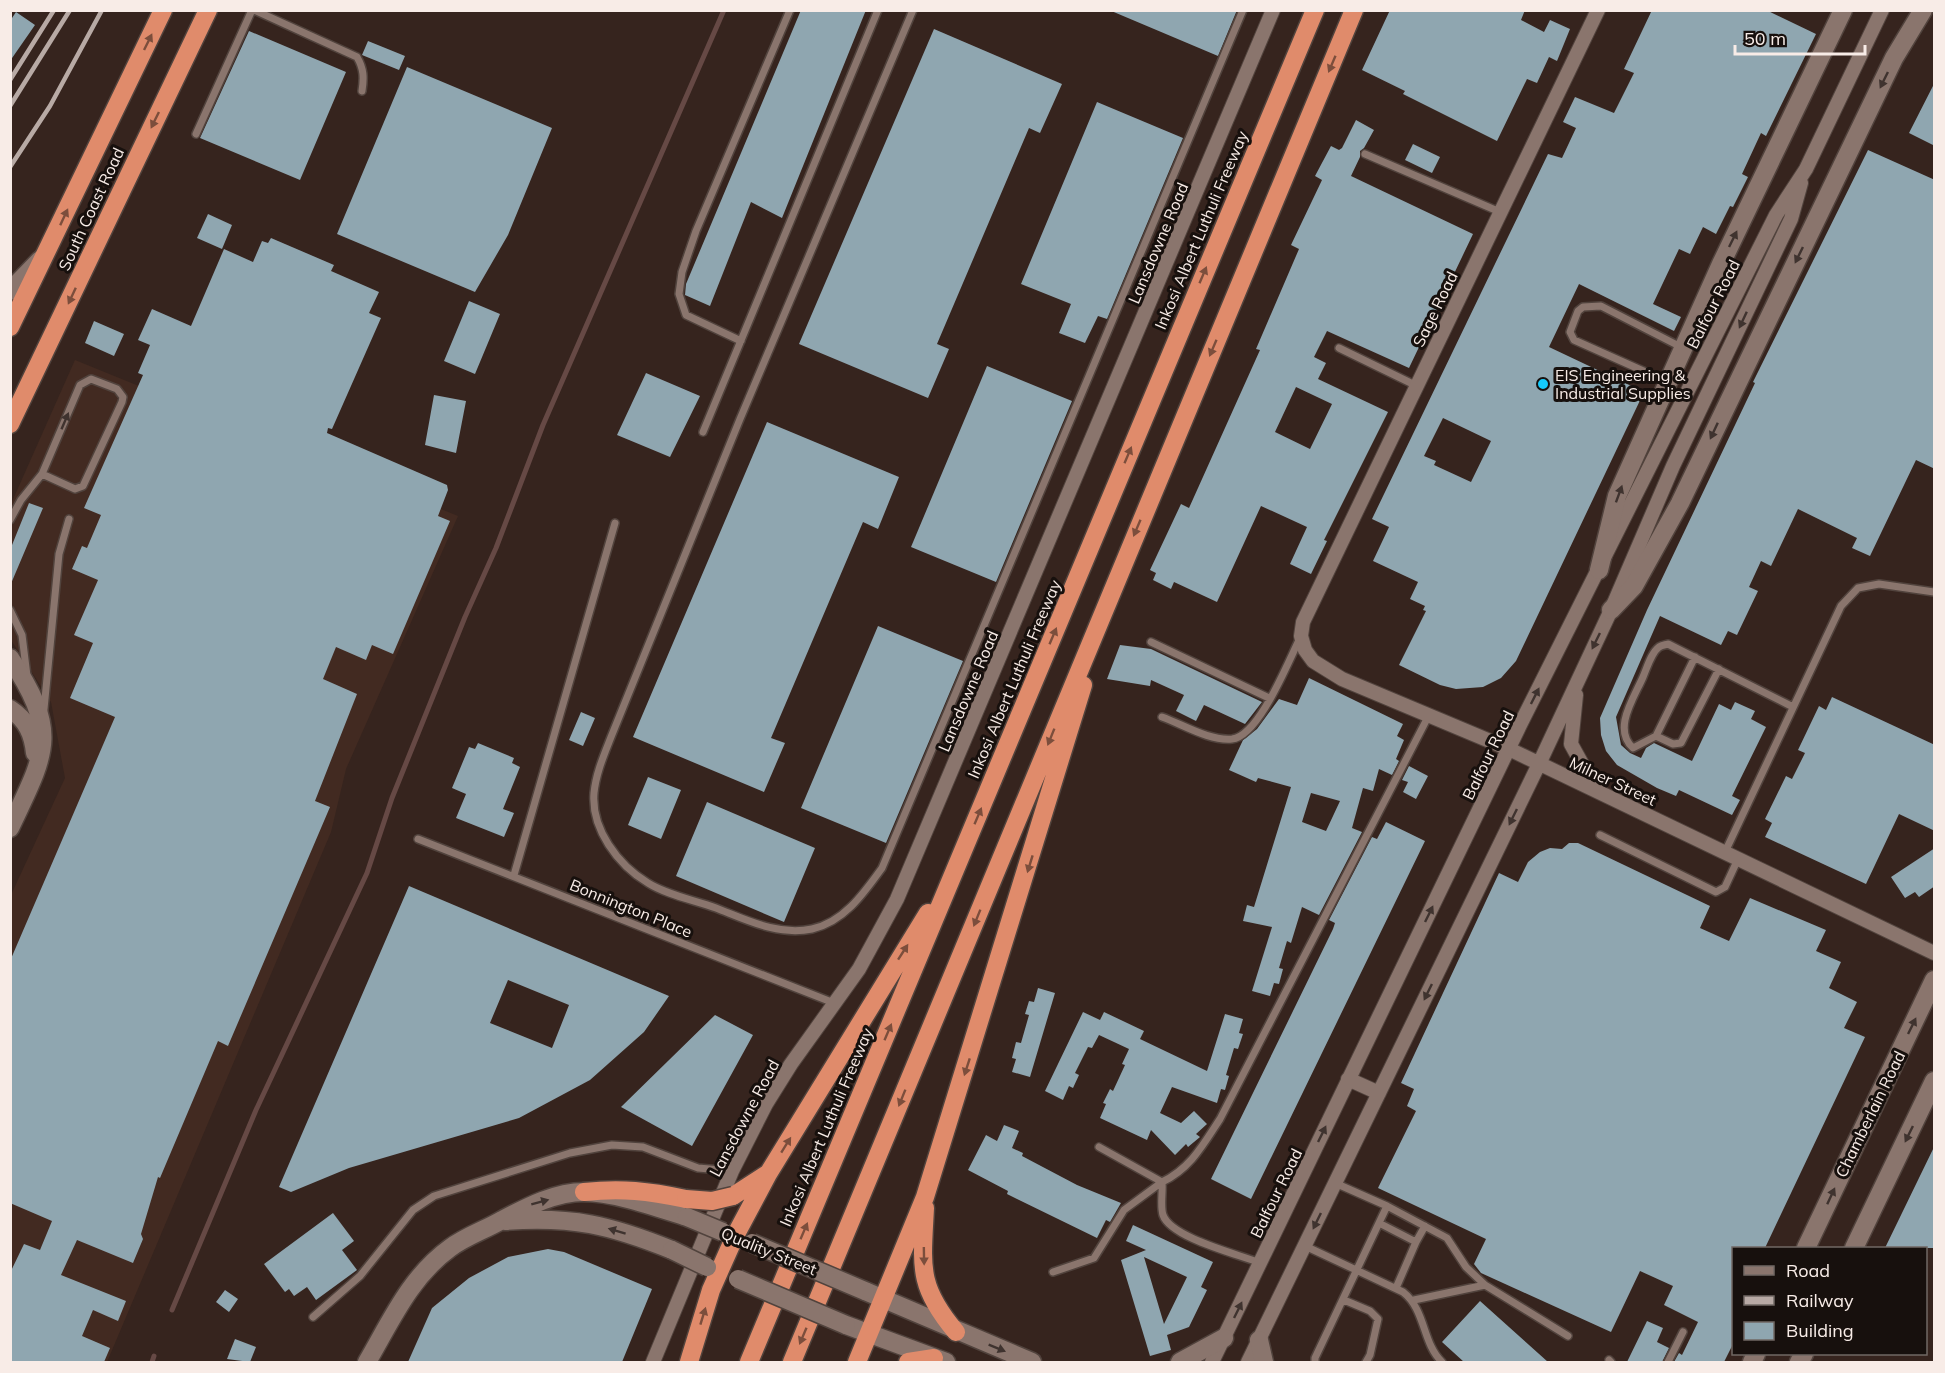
<svg xmlns="http://www.w3.org/2000/svg" width="1945" height="1373" font-family="Mulish,sans-serif">
	<style>
		.built { fill: #422a21 }
		.lines { fill: none; stroke-linecap: round; stroke-linejoin: round }
		.stream { stroke: #664945; stroke-width: 5 }
		.building { fill: #8fa6b0; fill-rule: evenodd }
		.lane-casing { stroke: #51433d; stroke-width: 10 }
		.street-casing { stroke: #51433d; stroke-width: 16 }
		.secondary-casing { stroke: #51433d; stroke-width: 21 }
		.highway-casing { stroke: #51433d; stroke-width: 21 }
		.lane { stroke: #8a756d; stroke-width: 7 }
		.street { stroke: #8a756d; stroke-width: 14 }
		.secondary { stroke: #8a756d; stroke-width: 18 }
		.highway { stroke: #e08b6b; stroke-width: 18 }
		.rail { stroke: #b8aaa5; stroke-width: 4.5 }
		.secondary-bridge-casing { stroke: #51433d; stroke-width: 21; stroke-linecap: butt }
		.highway-bridge-casing { stroke: #51433d; stroke-width: 21; stroke-linecap: butt }
		.secondary-bridge { stroke: #8a756d; stroke-width: 18 }
		.highway-bridge { stroke: #e08b6b; stroke-width: 18 }
		.oneway { fill: #7c4e3c }
		.oneway2 { fill: #3f332f }
		.poi-dot { fill: #15cafb; stroke: #17100d; stroke-width: 2 }
		.labels { text-anchor: middle; stroke-width: 6; stroke-linejoin: round; paint-order: stroke }
		.street-label { font-size: 16px; fill: #f8ece7; stroke: #17100d }
		.poi-label { font-size: 16px; fill: #f8ece7; stroke: #17100d; text-anchor: start }
	</style>
	<rect width="100%" height="100%" fill="#36241e"/>
	<path class="built" d="M75,360L458,516L346,769L331,832L107,1362H11V895L65,778L51,702L11,640V504Z"/>
	<g class="lines">
		<path class="stream" d="M172,1310L256,1110L367,873L392,798L465,617L496,548L543,425L724,10
			M152,1362L154,1356"/>
	</g>
	<path class="building" d="M801,10H866L782,218L751,202L710,306L685,295L686,284Z
		M1109,10H1237L1218,56Z
		M1390,10H1525L1521,20L1544,32L1550,20L1570,29L1557,61L1549,57L1537,83L1527,79L1497,141L1403,94L1405,91L1362,70Z
		M1652,10H1766L1816,34L1766,136L1761,133L1742,174L1748,177L1733,207L1730,206L1716,234L1703,227L1690,254L1679,249L1653,304L1681,317L1674,331L1579,284L1549,347L1644,392L1516,661L1501,678L1483,687L1456,689L1440,685L1399,665L1426,611L1423,610L1425,606L1410,599L1418,582L1373,561L1389,527L1372,519L1548,154L1562,158L1576,128L1563,122L1575,97L1614,113L1634,73L1624,69ZM1443,418L1491,441L1471,482L1434,465L1436,461L1424,456Z
		M16,12L35,25L10,61V21Z
		M934,29L1062,84L1040,133L1029,128L937,344L949,349L928,398L799,344Z
		M249,31L346,72L300,180L200,138Z
		M368,41L405,56L399,70L362,55Z
		M407,67L552,128L508,235L475,292L337,234Z
		M1935,82V146L1909,133Z
		M1097,102L1183,138L1107,319L1098,316L1085,343L1059,333L1071,304L1021,284Z
		M1356,120L1374,130L1364,148L1360,151V157L1351,176L1473,234L1409,368L1327,331L1314,357L1326,363L1318,379L1388,412L1324,540L1327,541L1311,574L1290,564L1307,527L1261,506L1217,602L1174,582L1171,589L1153,580L1156,573L1150,570L1181,504L1189,508L1260,350L1256,349L1299,249L1291,245L1322,180L1315,176L1331,146L1339,150L1342,148ZM1296,387L1332,404L1310,449L1275,432Z
		M1413,144L1440,157L1432,173L1405,160Z
		M1868,150L1935,180V469L1916,460L1870,556L1852,548L1857,538L1798,509L1771,566L1761,561L1749,587L1758,591L1737,635L1728,631L1721,645L1660,616L1616,717L1621,745L1630,753L1641,758L1646,748L1654,743L1692,761L1719,704L1731,710L1735,702L1755,711L1751,719L1766,727L1732,796L1740,800L1732,815L1679,790L1676,796L1657,788L1617,765L1606,751L1601,735L1600,718L1647,610L1755,383L1753,382Z
		M208,214L232,225L222,249L197,238Z
		M271,238L334,265L331,271L379,292L369,313L381,318L332,429L328,428L327,433L447,485L448,490L438,516L450,521L393,654L372,645L366,660L336,647L323,679L357,694L315,801L330,807L228,1046L218,1041L160,1178L158,1177L141,1234L143,1239L133,1263L77,1240L61,1275L126,1301L118,1321L93,1310L82,1336L110,1348L104,1362H10V1273L24,1244L40,1250L52,1221L10,1203V961L115,717L70,698L93,643L74,635L98,580L72,569L82,546L87,548L101,515L84,508L143,375L138,373L150,345L138,340L152,309L191,326L224,249L253,262L262,241L268,243Z
		M469,301L500,314L475,374L444,361Z
		M94,321L124,334L114,356L85,343Z
		M987,366L1072,401L996,582L911,547Z
		M646,373L700,396L670,457L617,435Z
		M434,395L466,401L456,453L425,445Z
		M767,422L899,477L878,529L863,522L771,738L785,743L764,792L633,737Z
		M29,503L43,508L10,586V550Z
		M878,626L963,661L886,843L801,808Z
		M1120,645L1151,649L1262,702L1245,724L1204,705L1196,721L1176,711L1184,695L1151,680L1150,686L1107,679Z
		M1309,678L1403,724L1397,736L1404,740L1396,759L1399,761L1392,775L1379,769L1373,791L1363,788L1352,828L1362,832L1319,915L1302,907L1291,943L1287,941L1279,968L1283,969L1279,984L1274,983L1270,996L1252,991L1272,927L1243,921L1247,905L1254,907L1291,787L1258,778L1256,782L1229,770L1243,740L1257,729L1279,699L1297,705ZM1311,793L1340,801L1326,831L1302,822Z
		M1832,697L1935,745V831L1899,814L1866,884L1765,837L1772,823L1765,819L1786,776L1792,779L1805,753L1798,750L1819,706L1826,710Z
		M581,712L595,718L583,746L569,740Z
		M478,743L514,758L512,763L520,767L503,809L514,813L504,837L456,818L466,794L452,788L469,747L475,749Z
		M1409,766L1428,776L1416,799L1403,792L1408,782L1402,780Z
		M648,777L681,790L661,839L628,825Z
		M707,802L815,848L784,922L676,876Z
		M1386,822L1425,841L1251,1199L1211,1179L1333,929L1335,923L1329,920L1372,837L1377,839Z
		M1569,843H1578L1710,906L1700,928L1729,941L1750,898L1826,930L1816,951L1841,962L1829,988L1857,1002L1844,1028L1865,1037L1765,1248H1734V1342L1724,1362H1674L1679,1353L1682,1355L1698,1322L1664,1305L1673,1286L1640,1271L1611,1332L1481,1273L1474,1264L1486,1239L1378,1188L1416,1111L1407,1106L1414,1089L1401,1083L1499,873L1518,882L1528,862L1540,852L1550,848L1562,849Z
		M1935,848V886L1919,897L1915,892L1905,898L1891,877Z
		M409,886L669,996L644,1032L590,1080L519,1118L349,1168L291,1192L279,1187ZM508,980L569,1005L552,1048L490,1023Z
		M1038,988L1055,993L1030,1077L1012,1072L1016,1059L1012,1058L1016,1042L1021,1043L1029,1015L1025,1014L1029,1001L1034,1002Z
		M1083,1012L1100,1020L1104,1012L1144,1031L1140,1039L1207,1071L1225,1014L1243,1019L1239,1033L1243,1034L1238,1049L1234,1048L1226,1075L1229,1076L1225,1090L1221,1089L1217,1103L1172,1087L1160,1113L1181,1123L1194,1111L1207,1124L1196,1134L1200,1137L1188,1147L1186,1144L1175,1155L1151,1130L1147,1140L1100,1118L1106,1104L1103,1103L1110,1089L1113,1091L1125,1065L1122,1064L1129,1049L1099,1035L1092,1048L1088,1047L1075,1073L1079,1075L1073,1088L1069,1086L1063,1100L1045,1091Z
		M715,1015L753,1035L692,1146L621,1107Z
		M1004,1125L1019,1131L1012,1148L1023,1153L1022,1156L1077,1185L1121,1203L1110,1222L1106,1220L1097,1238L1007,1194L1008,1191L968,1170L986,1135L997,1141Z
		M1935,1145V1248H1885Z
		M333,1213L354,1241L342,1250L357,1270L316,1300L307,1287L294,1296L289,1289L285,1292L264,1264Z
		M1133,1225L1213,1262L1201,1287L1207,1290L1189,1327L1167,1335L1171,1350L1150,1356L1121,1260L1146,1250L1126,1241ZM1144,1257L1187,1277L1164,1324Z
		M548,1249L564,1252L652,1289L622,1362H408L432,1308L469,1278L508,1257Z
		M225,1290L238,1299L229,1312L216,1302Z
		M1480,1301L1548,1362H1464L1442,1342Z
		M1647,1321L1663,1328L1657,1342L1669,1348L1662,1362H1627Z
		M235,1339L256,1347L250,1362L227,1359Z"/>
	<g class="lines">
		<defs>
			<path id="lane" d="M254,10L357,57C364,69 364,78 362,91
				M913,10L740,419L611,737C604,755 596,773 594,793C591,829 618,865 648,883C667,895 694,900 716,908C747,920 778,936 812,929C844,922 864,893 882,868L1243,10
				M196,134L252,10
				M1365,154L1500,212
				M741,341L686,315L679,294L682,272L696,231L790,10
				M1339,348L1417,386
				M1668,382L1574,340L1570,332L1578,311L1583,307L1601,306L1681,347
				M703,432L878,10
				M10,520L21,500L42,474L80,385L91,379L117,389L123,397L122,402L83,486L75,489L42,474
				M10,610L22,635L27,676
				M1151,642L1269,698
				M1695,657L1656,736L1673,744L1681,743L1719,669
				M44,709L59,554L69,519
				M1162,717C1184,725 1209,741 1232,739C1259,736 1288,662 1300,638
				M1656,736L1633,748C1612,729 1634,698 1643,677C1647,668 1651,653 1659,647C1662,645 1665,645 1668,644L1793,707
				M1600,835L1716,892L1725,887L1738,859
				M418,839L834,1003
				M1725,852L1841,606L1858,588L1879,584L1934,592
				M514,875L615,523
				M1335,1183L1387,1206L1447,1238L1466,1267L1485,1285L1568,1336
				M1379,1223L1416,1242L1425,1226
				M1305,1246L1403,1292C1426,1310 1422,1343 1442,1362
				M1260,1263C1238,1254 1171,1238 1163,1215C1160,1206 1163,1192 1162,1182C1190,1169 1203,1145 1220,1119L1429,715
				M1053,1272L1094,1258L1124,1210L1162,1182L1099,1147
				M1396,1288L1416,1242
				M1344,1300L1370,1311L1378,1319L1370,1355L1366,1362
				M1414,1300L1485,1285
				M313,1317L360,1276L413,1210L434,1196L570,1153L612,1145L643,1147L698,1168L732,1171
				M1609,1360L1611,1362
				M1315,1362V1358L1387,1206
				M1668,1362L1683,1332"/>
			<path id="street" d="M1598,10L1303,622L1301,636L1305,650L1313,661L1342,679L1509,749L1934,953
				M1576,695L1571,744L1597,791
				M1348,1079L1379,1093
				M653,1362L732,1171L766,1104L791,1064L859,969L897,899L1273,10
				M1212,1362L1520,725L1776,215L1806,169L1882,10
				M1248,1362L1539,764L1611,610L1673,466L1791,219L1801,183"/>
			<path id="secondary" d="M10,291L40,260
				M1599,570L1617,496L1721,264L1843,10
				M1611,610L1634,586L1680,503L1894,58L1923,10
				M10,658C60,733 46,752 10,828
				M10,709C27,720 33,734 35,753
				M505,1221C572,1216 610,1225 672,1250
				M1806,1248L1934,980
				M1854,1248L1934,1081
				M865,1291L1032,1362
				M846,1325L946,1362
				M1259,1340L1264,1362
				M367,1362C391,1321 410,1277 450,1248C466,1236 485,1230 502,1220C527,1207 555,1192 584,1192C614,1192 658,1208 687,1217
				M1180,1362L1224,1338
				M1752,1362L1756,1354
				M1799,1362L1804,1354"/>
			<path id="highway" d="M10,327L163,10
				M10,424L208,10
				M584,1192C622,1188 648,1191 686,1199
				M733,1196L767,1174
				M925,1208C922,1266 917,1286 956,1332
				M689,1362L711,1290L735,1236L768,1174L928,913
				M749,1362L1315,10
				M792,1362L1354,10
				M857,1362L925,1197L1083,685
				M908,1362L934,1358"/>
		</defs>
		<use href="#lane" class="lane-casing"/>
		<use href="#street" class="street-casing"/>
		<use href="#secondary" class="secondary-casing"/>
		<use href="#highway" class="highway-casing"/>
		<use href="#lane" class="lane"/>
		<use href="#street" class="street"/>
		<use href="#secondary" class="secondary"/>
		<use href="#highway" class="highway"/>
		<path class="rail" d="M10,80L54,10
			M10,106L70,10
			M10,167L50,106L102,10"/>
		<defs>
			<path id="secondary-bridge" d="M687,1217L723,1232
				M752,1243L865,1291
				M672,1250L707,1267
				M738,1279L846,1325"/>
			<path id="highway-bridge" d="M686,1199L712,1201L733,1196"/>
		</defs>
		<use href="#secondary-bridge" class="secondary-bridge-casing"/>
		<use href="#highway-bridge" class="highway-bridge-casing"/>
		<use href="#secondary-bridge" class="secondary-bridge"/>
		<use href="#highway-bridge" class="highway-bridge"/>
	</g>
	<defs><path id="oneway-solid" d="M-6-.8H1V-3.2L6.5 0L1 3.2V.8H-6Z" transform="scale(1.5)"/></defs>
	<g class="oneway">
		<use href="#oneway-solid" transform="translate(148 42) rotate(-64)"/>
		<use href="#oneway-solid" transform="translate(1332 64) rotate(113)"/>
		<use href="#oneway-solid" transform="translate(155 120) rotate(116)"/>
		<use href="#oneway-solid" transform="translate(64 217) rotate(-65)"/>
		<use href="#oneway-solid" transform="translate(1203 275) rotate(-67)"/>
		<use href="#oneway-solid" transform="translate(72 296) rotate(115)"/>
		<use href="#oneway-solid" transform="translate(1213 348) rotate(113)"/>
		<use href="#oneway-solid" transform="translate(1128 455) rotate(-67)"/>
		<use href="#oneway-solid" transform="translate(1137 528) rotate(113)"/>
		<use href="#oneway-solid" transform="translate(1053 636) rotate(-67)"/>
		<use href="#oneway-solid" transform="translate(1051 737) rotate(112)"/>
		<use href="#oneway-solid" transform="translate(978 816) rotate(-67)"/>
		<use href="#oneway-solid" transform="translate(1030 864) rotate(107)"/>
		<use href="#oneway-solid" transform="translate(977 918) rotate(112)"/>
		<use href="#oneway-solid" transform="translate(903 952) rotate(-57)"/>
		<use href="#oneway-solid" transform="translate(888 1032) rotate(-67)"/>
		<use href="#oneway-solid" transform="translate(967 1067) rotate(108)"/>
		<use href="#oneway-solid" transform="translate(902 1098) rotate(112)"/>
		<use href="#oneway-solid" transform="translate(786 1145) rotate(-58)"/>
		<use href="#oneway-solid" transform="translate(804 1231) rotate(-67)"/>
		<use href="#oneway-solid" transform="translate(924 1256) rotate(89)"/>
		<use href="#oneway-solid" transform="translate(703 1316) rotate(-73)"/>
		<use href="#oneway-solid" transform="translate(803 1336) rotate(113)"/>
	</g>
	<g class="oneway2">
		<use href="#oneway-solid" transform="translate(1884 80) rotate(116)"/>
		<use href="#oneway-solid" transform="translate(1733 239) rotate(-64)"/>
		<use href="#oneway-solid" transform="translate(1799 255) rotate(116)"/>
		<use href="#oneway-solid" transform="translate(1743 320) rotate(115)"/>
		<use href="#oneway-solid" transform="translate(65 421) rotate(-67)"/>
		<use href="#oneway-solid" transform="translate(1714 431) rotate(115)"/>
		<use href="#oneway-solid" transform="translate(1619 494) rotate(-70)"/>
		<use href="#oneway-solid" transform="translate(1596 641) rotate(116)"/>
		<use href="#oneway-solid" transform="translate(1535 696) rotate(-63)"/>
		<use href="#oneway-solid" transform="translate(1513 817) rotate(116)"/>
		<use href="#oneway-solid" transform="translate(1429 914) rotate(-64)"/>
		<use href="#oneway-solid" transform="translate(1428 992) rotate(116)"/>
		<use href="#oneway-solid" transform="translate(1912 1026) rotate(-64)"/>
		<use href="#oneway-solid" transform="translate(1322 1134) rotate(-64)"/>
		<use href="#oneway-solid" transform="translate(1909 1134) rotate(116)"/>
		<use href="#oneway-solid" transform="translate(1831 1196) rotate(-65)"/>
		<use href="#oneway-solid" transform="translate(540 1202) rotate(-15)"/>
		<use href="#oneway-solid" transform="translate(1317 1221) rotate(116)"/>
		<use href="#oneway-solid" transform="translate(617 1231) rotate(-163)"/>
		<use href="#oneway-solid" transform="translate(1238 1310) rotate(-64)"/>
		<use href="#oneway-solid" transform="translate(997 1348) rotate(22)"/>
	</g>
	<circle class="poi-dot" cx="1543" cy="384" r="6"/>
	<g class="labels">
		<g class="street-label">
			<text transform="translate(91 209) rotate(-65)" y="6">South Coast Road</text>
			<text transform="translate(1201 230) rotate(-67)" y="6">Inkosi Albert Luthuli Freeway</text>
			<text transform="translate(1158 243) rotate(-67)" y="6">Lansdowne Road</text>
			<text transform="translate(1713 304) rotate(-63)" y="6">Balfour Road</text>
			<text transform="translate(1435 309) rotate(-64)" y="6">Sage Road</text>
			<text transform="translate(1014 679) rotate(-67)" y="6">Inkosi Albert Luthuli Freeway</text>
			<text transform="translate(968 691) rotate(-67)" y="6">Lansdowne Road</text>
			<text transform="translate(1488 755) rotate(-64)" y="6">Balfour Road</text>
			<text transform="translate(1613 781) rotate(25)" y="6">Milner Street</text>
			<text transform="translate(631 908) rotate(22)" y="6">Bonnington Place</text>
			<text transform="translate(1870 1114) rotate(-64)" y="6">Chamberlain Road</text>
			<text transform="translate(744 1118) rotate(-62)" y="6">Lansdowne Road</text>
			<text transform="translate(826 1127) rotate(-67)" y="6">Inkosi Albert Luthuli Freeway</text>
			<text transform="translate(1276 1193) rotate(-64)" y="6">Balfour Road</text>
			<text transform="translate(769 1251) rotate(22)" y="6">Quality Street</text>
		</g>
		<g class="poi-label">
			<text x="1555" y="381">EIS Engineering &amp;<tspan x="1555" dy="18">Industrial Supplies</tspan></text>
		</g>
	</g>
	<rect width="1945" height="1373" fill="none" stroke="#f8ece7" stroke-width="24"/>
	<rect x="1732" y="1247" width="195" height="108" fill="#17100d" stroke="#716864" stroke-width="1.5"/>
	<rect x="1744" y="1266" width="30" height="9" fill="#8a756d" stroke="#716864" stroke-width="1.5"/>
	<text x="1786" y="1277" font-size="18" fill="#f8ece7">Road</text>
	<rect x="1744" y="1296" width="30" height="9" fill="#b8aaa5" stroke="#716864" stroke-width="1.5"/>
	<text x="1786" y="1307" font-size="18" fill="#f8ece7">Railway</text>
	<rect x="1744" y="1322" width="30" height="18" fill="#8fa6b0" stroke="#716864" stroke-width="1.5"/>
	<text x="1786" y="1337" font-size="18" fill="#f8ece7">Building</text>
	<path d="M1735 45v9h130v-9" fill="none" stroke="#f8ece7" stroke-width="3"/>
	<text x="1744" y="45" font-size="18" fill="#f8ece7" stroke="#17100d" stroke-width="4.5" paint-order="stroke">50 m</text>
</svg>
